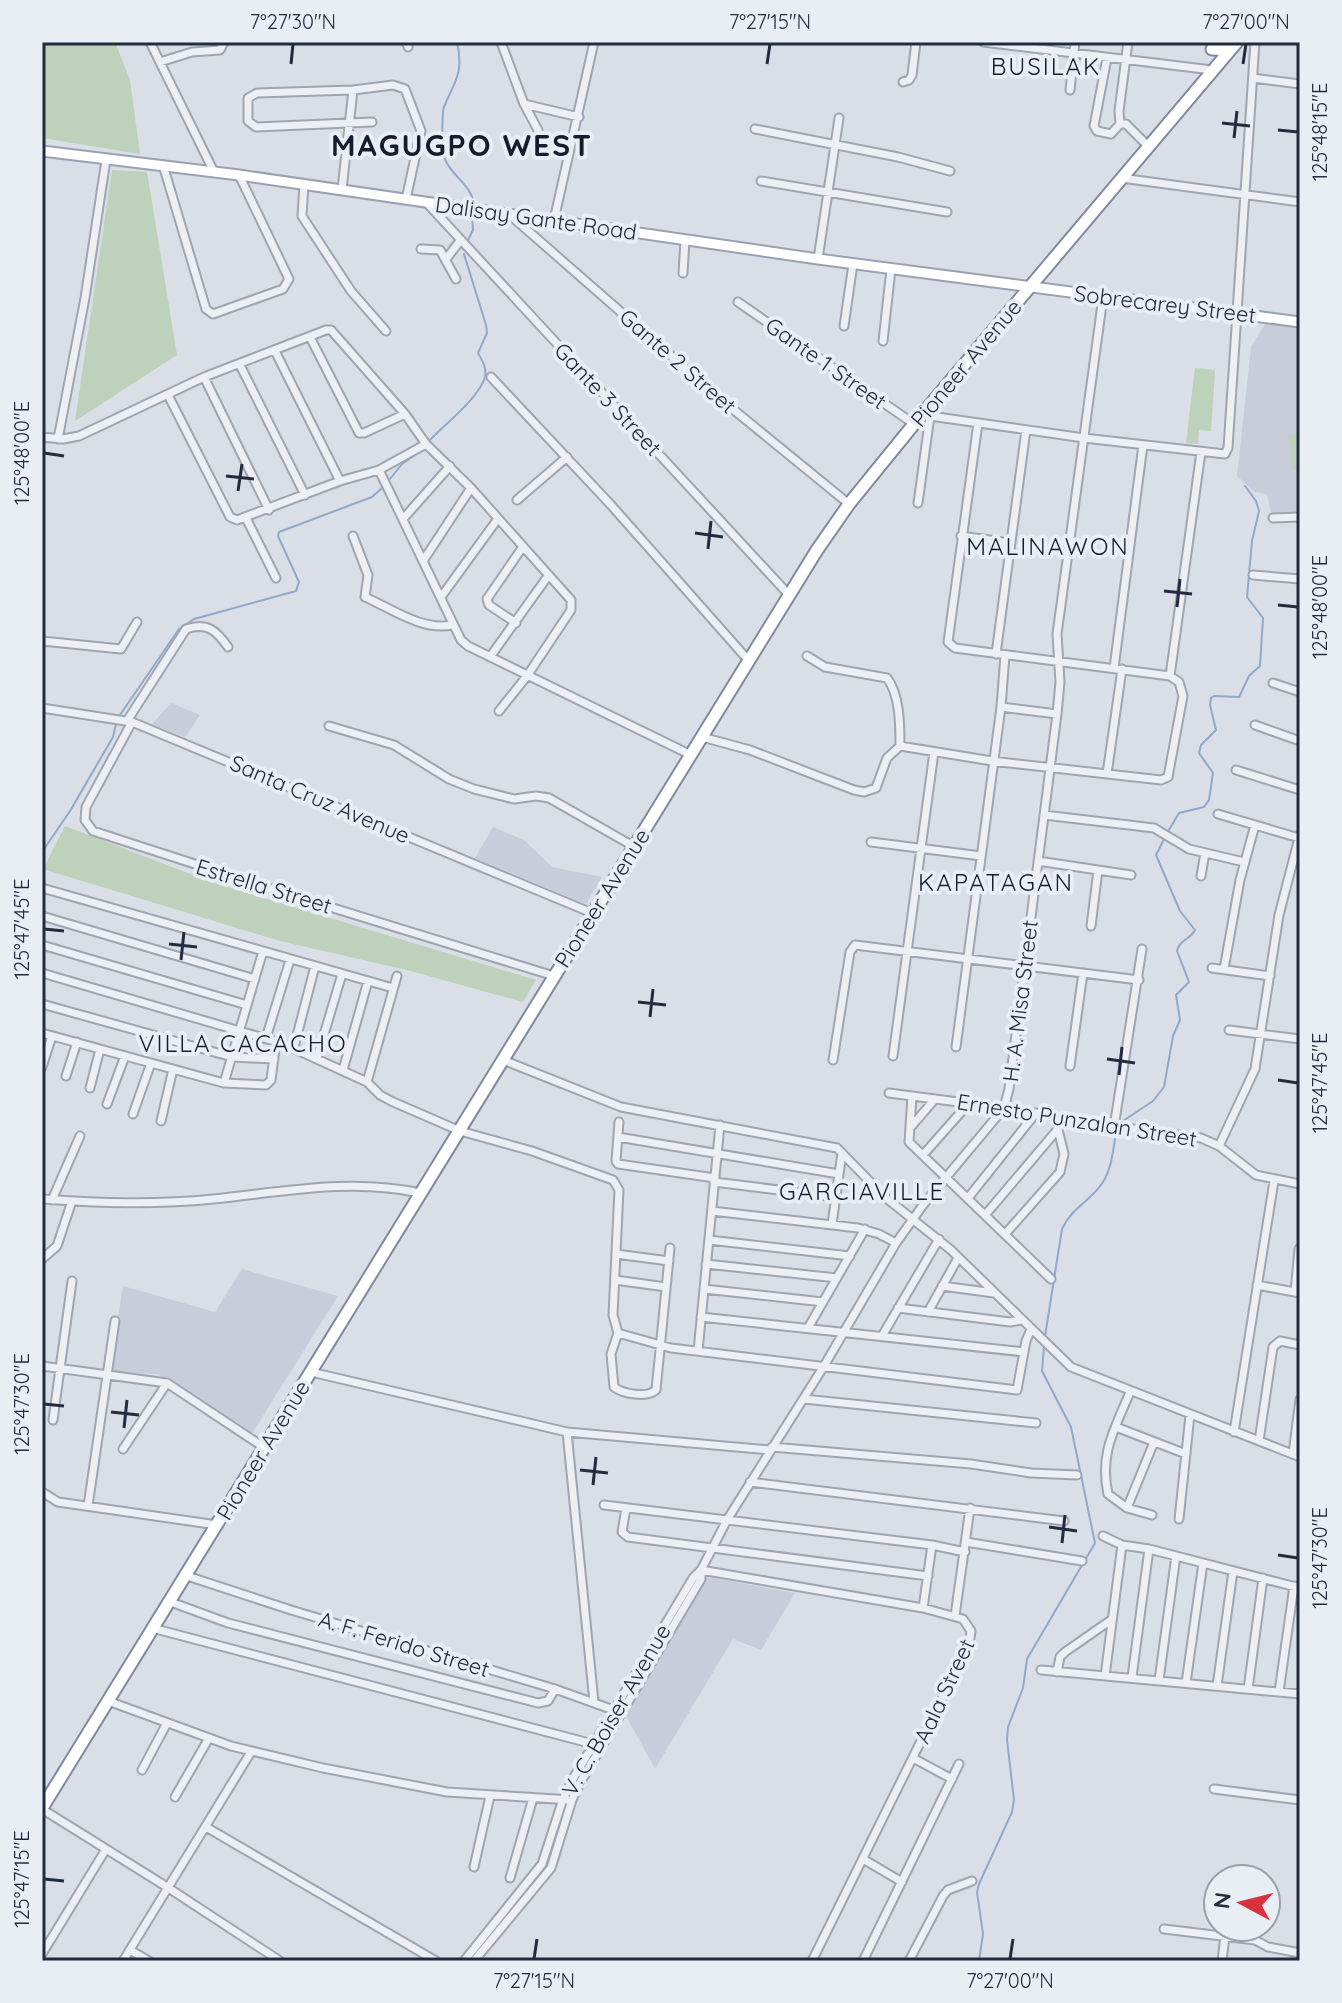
<svg xmlns="http://www.w3.org/2000/svg" width="1342" height="2003" font-family="Quicksand,sans-serif">
	<style>
		.built { fill: #c8cdd9 }
		.green { fill: #bed1ba }
		.lines { fill: none; stroke-linecap: round; stroke-linejoin: round }
		.stream { stroke: #91a8cb; stroke-width: 2 }
		.minor-casing { stroke: #9fa5b1; stroke-width: 11 }
		.major-casing { stroke: #99a1b3; stroke-width: 13 }
		.highway-casing { stroke: #808a9e; stroke-width: 15 }
		.minor { stroke: #edeff5; stroke-width: 7 }
		.major { stroke: #fff; stroke-width: 9 }
		.highway { stroke: #fff; stroke-width: 11 }
		.ticks { fill: none; stroke: #232b3e; stroke-width: 3 }
		.labels { text-anchor: middle; stroke-width: 8; stroke-linejoin: round; paint-order: stroke }
		.street-label { font-size: 22px; fill: #232b3e; stroke: #e9edf4 }
		.neighbourhood-label { font-size: 24px; letter-spacing: 2px; fill: #161c2e; stroke: #e9edf4 }
		.district-label { font-size: 30px; font-weight: bold; letter-spacing: 2px; fill: #161c2e; stroke: #e9edf4 }
		.neatline { fill: none; stroke: #232b3e; stroke-width: 3 }
		.ticks-label { font-size: 20px; text-anchor: middle; fill: #232b3e }
	</style>
	<rect width="100%" height="100%" fill="#dadee7"/>
	<path class="built" d="M1265,324L1300,328V515L1272,518L1267,494L1254,492L1237,476L1251,347Z
		M171,703L200,715L185,737L152,724Z
		M493,827L524,840L552,867L602,877L586,904L475,858Z
		M242,1269L338,1296L251,1435L157,1374L109,1372L123,1286L215,1312Z
		M707,1577L795,1593L761,1650L733,1639L655,1769L626,1716Z"/>
	<path class="green" d="M42,42H115L130,80L140,154L42,138Z
		M112,170L147,172L177,355L75,421Z
		M1195,368L1215,370L1211,431L1199,430L1198,444L1186,443Z
		M1300,434V470H1293L1288,435Z
		M65,826L214,883L536,980L523,1002L407,970L280,941L43,869Z"/>
	<g class="lines">
		<path class="stream" d="M457,42C464,74 455,80 444,107C442,112 442,145 443,151C445,173 471,182 474,204
			M467,242L473,230L472,217
			M430,440C445,424 479,398 485,377C487,368 482,360 478,353L487,333L486,325L464,254
			M390,479L402,464L419,452
			M120,715L179,629L194,619L296,591L299,582L278,536L279,532L372,497L382,488
			M1169,830L1179,813L1204,807L1209,800L1213,773L1199,753L1201,745L1216,730L1210,705L1211,698L1214,696L1239,697L1249,676L1260,666L1263,618L1247,597L1252,541L1259,511L1256,501L1245,486
			M42,852L70,811L113,737L116,724
			M1123,1121L1153,1101L1164,1087L1173,1036L1180,1020L1176,995L1189,982L1177,951C1180,939 1191,939 1195,930L1180,911L1156,855L1165,837
			M1045,1336L1062,1229C1072,1207 1091,1201 1103,1182C1112,1168 1113,1149 1116,1133
			M979,1961L983,1934L977,1892L979,1884L1012,1812L1014,1800L1007,1740L1008,1727L1023,1688L1027,1659L1095,1543L1071,1427L1042,1371L1044,1346"/>
		<defs>
			<path id="minor" d="M150,42L214,172
				M406,42L408,47
				M501,42L524,104L538,130
				M983,42L1212,70
				M1107,58L1094,126L1097,131L1111,134L1120,124L1119,111L1128,42
				M160,62L192,52L220,50L224,42
				M1253,78L1300,84
				M903,82L909,80L912,75L916,42
				M1070,90L1075,42
				M524,104L579,117
				M372,122L256,127L248,121V98L257,93L353,90L393,85L405,89L421,131L406,199
				M1120,124H1126L1148,146
				M755,129L898,157L950,171
				M163,165L206,309L213,314L283,289L289,279L239,175
				M1121,178L1300,202
				M761,181L947,212
				M304,184L302,216L351,291L386,331
				M342,189L353,90
				M426,202L790,596
				M510,215L718,397L849,504
				M554,220L594,42
				M421,249L440,250L456,279
				M446,259L460,241
				M818,259L839,118
				M683,273L685,240
				M738,302L914,424
				M844,326L853,264
				M310,337L359,433H364L405,414
				M883,341L891,269
				M275,351L340,481
				M240,365L305,495
				M204,377L269,510
				M491,377L611,505L749,661
				M168,395L230,517L237,520L340,481L379,470L426,444
				M924,411L930,416L1084,438L1225,454L1228,448L1255,42
				M42,437L63,439L79,436L204,377L326,330H331L405,414L426,444L471,488L571,600V610L527,676L499,711
				M58,439L85,298L106,160
				M379,470L461,640L468,646L691,755
				M517,500L567,457
				M918,503L930,416
				M246,518L276,578
				M1273,518L1300,517
				M403,519L450,466
				M353,536L368,575L365,597C392,609 422,631 452,625
				M961,536L1010,543
				M423,561L471,488
				M1253,575L1300,579
				M441,597L497,520
				M516,623L489,605L487,599L522,548
				M42,641L121,649L137,622
				M996,654L1026,430
				M807,656L825,667L887,678C900,695 900,725 900,746
				M490,657L548,576
				M1114,668L1143,445
				M1170,676L1201,452
				M1273,683L1300,692
				M1001,707L1057,714
				M42,708L132,722L592,913
				M127,721L186,629C207,622 216,630 228,647
				M132,722L86,807L85,820L93,831L281,892L554,976
				M1255,725L1300,741
				M329,726L394,745L449,779L474,789L514,799L536,796L549,798L633,846
				M702,737L750,750L854,790L864,792L876,788L887,758L900,746L992,761L1161,780L1168,777L1183,696L1179,682L1170,676L955,648L948,642L978,423
				M1236,770L1300,790
				M1107,774L1122,669
				M1218,814L1299,838
				M1044,815L1154,828L1189,849L1244,862
				M871,842L981,856
				M1038,861L1131,875
				M1201,876L1205,853
				M42,888L393,988
				M42,916L255,979
				M1091,926L1098,870
				M42,945L247,1005
				M1212,968L1270,976
				M1224,969L1240,880L1255,825
				M42,973L284,1044L367,1082L380,1095L391,1101L460,1131L532,1151L613,1180L619,1190L613,1315L618,1333L611,1354L614,1387C623,1394 647,1398 656,1390L670,1248
				M42,1004L232,1057L274,1059
				M1229,1030L1300,1039
				M42,1033L224,1083L266,1085L271,1080L276,1041
				M266,1038L290,960
				M294,1047L315,966
				M956,1047L1001,707L1005,655
				M893,1056L934,752
				M317,1058L342,974
				M503,1060L621,1107L837,1148L885,1197L951,1250L1071,1367L1300,1457
				M833,1060L850,952L855,945L1139,980
				M1070,1066L1083,973
				M42,1067L52,1036
				M343,1070L368,981
				M66,1076L77,1042
				M367,1082L397,976
				M224,1083L263,951
				M90,1088L100,1049
				M889,1093L1004,1108L1111,1126L1201,1138L1219,1146L1256,1175L1300,1184
				M912,1096L909,1142L1051,1279
				M107,1104L125,1056
				M133,1114L151,1063
				M161,1121L173,1069
				M619,1122L616,1161L618,1164L715,1178
				M1114,1127L1142,949
				M910,1128L935,1099
				M618,1137L839,1174
				M1219,1146L1255,1069L1279,915L1300,834
				M923,1155L969,1103
				M714,1182L836,1197
				M968,1198L1036,1113
				M42,1199C100,1203 155,1205 213,1199C283,1192 350,1178 420,1193
				M52,1200L80,1136
				M712,1211L858,1228L879,1234L896,1243
				M986,1214L1058,1129
				M832,1224L842,1153
				M1006,1233L1060,1172L1064,1154L1055,1117
				M709,1240L850,1256
				M616,1254L669,1261
				M42,1259L57,1246L72,1201
				M706,1264L837,1278
				M615,1280L666,1287
				M1257,1285L1300,1293
				M942,1286L994,1293
				M704,1289L823,1302
				M1295,1292L1299,1249
				M898,1308L1010,1322L1022,1320
				M928,1312L958,1258
				M701,1317L1024,1352
				M808,1328L865,1229
				M618,1333L671,1348L1017,1390L1026,1341L1031,1329
				M882,1336L939,1239
				M698,1351L720,1125
				M42,1366L167,1383L265,1448
				M311,1372L567,1432L770,1450
				M1130,1392C1115,1429 1099,1453 1108,1494L1127,1508L1152,1515
				M804,1399L1036,1423
				M53,1420L72,1281
				M1116,1427L1186,1454
				M567,1432L594,1702
				M1234,1432L1274,1181
				M1259,1441L1273,1347L1280,1341L1300,1345
				M772,1447L971,1464L1031,1473L1077,1475
				M123,1449L167,1383
				M1293,1454L1300,1399
				M750,1482L1064,1521
				M42,1492L58,1502L217,1525
				M604,1505L932,1545L965,1552
				M88,1506L115,1321
				M626,1508L622,1532L628,1537L928,1576
				M1127,1508L1154,1442
				M1179,1519L1190,1415
				M1103,1536L1122,1545L1149,1549L1300,1588
				M966,1542L1082,1561
				M701,1570L923,1608L963,1619L971,1631L969,1644L812,1961
				M184,1575L291,1610L555,1689L622,1713
				M168,1601L228,1623L538,1703L548,1701L555,1689
				M923,1608L932,1545
				M955,1616L970,1508
				M152,1628L593,1744
				M1041,1670L1300,1694
				M1057,1672L1060,1657L1065,1652L1111,1620
				M1105,1676L1122,1545
				M1132,1677L1149,1549
				M1159,1680L1176,1556
				M1186,1683L1203,1563
				M1217,1686L1233,1571
				M1248,1689L1263,1578
				M1279,1692L1294,1586
				M108,1701L231,1746L323,1768L447,1792L572,1800
				M913,1758L952,1779
				M142,1770L167,1723
				M1214,1789L1300,1800
				M175,1797L209,1738
				M42,1809L167,1887L280,1961
				M206,1827L436,1961
				M863,1859L902,1882
				M474,1867L490,1796
				M510,1878L533,1798
				M1164,1929L1255,1940L1268,1947L1300,1953
				M130,1950L149,1961
				M42,1954L106,1849
				M123,1961L251,1752
				M464,1961L542,1864L563,1799L574,1777L693,1578L701,1570L727,1520L824,1366L896,1243L923,1205L1004,1108L1009,1089L1057,714L1060,682L1057,634L1103,297
				M474,1961L551,1868L572,1800L580,1783L701,1579V1570
				M863,1961L959,1764
				M909,1961L943,1896L948,1890L972,1881
				M1222,1961L1225,1936"/>
			<path id="major" d="M42,151L239,175L818,259L1300,322"/>
			<path id="highway" d="M1212,49L1230,50
				M42,1808L817,550L849,504L914,424L1237,42"/>
		</defs>
		<use href="#minor" class="minor-casing"/>
		<use href="#major" class="major-casing"/>
		<use href="#highway" class="highway-casing"/>
		<use href="#minor" class="minor"/>
		<use href="#major" class="major"/>
		<use href="#highway" class="highway"/>
	</g>
	<path class="ticks" d="M291,64L293,44M767,64L770,44M1243,64L1246,44M1222,123L1250,126M1278,130L1298,132M1234,138L1237,111M44,453L64,456M226,476L254,479M238,491L242,464M695,533L723,537M708,549L711,521M1164,591L1192,594M1278,605L1298,607M1177,607L1180,579M44,929L64,931M169,944L197,947M181,960L184,932M638,1002L666,1005M650,1017L653,989M1107,1059L1135,1063M1119,1075L1122,1047M1278,1080L1298,1083M44,1404L64,1406M111,1412L139,1415M124,1428L127,1400M580,1470L608,1473M593,1485L596,1457M1049,1527L1077,1531M1062,1543L1065,1515M1278,1555L1298,1558M44,1879L64,1881M534,1959L537,1939M1010,1959L1013,1939"/>
	<g class="labels">
		<g class="street-label">
			<text transform="translate(536 218) rotate(8)" y="8">Dalisay Gante Road</text>
			<text transform="translate(1165 304) rotate(7)" y="8">Sobrecarey Street</text>
			<text transform="translate(678 361) rotate(41)" y="8">Gante 2 Street</text>
			<text transform="translate(826 363) rotate(35)" y="8">Gante 1 Street</text>
			<text transform="translate(966 363) rotate(-50)" y="8">Pioneer Avenue</text>
			<text transform="translate(608 399) rotate(47)" y="8">Gante 3 Street</text>
			<text transform="translate(320 799) rotate(23)" y="8">Santa Cruz Avenue</text>
			<text transform="translate(264 886) rotate(17)" y="8">Estrella Street</text>
			<text transform="translate(602 898) rotate(-58)" y="8">Pioneer Avenue</text>
			<text transform="translate(1020 1001) rotate(-83)" y="8">H. A. Misa Street</text>
			<text transform="translate(1077 1120) rotate(9)" y="8">Ernesto Punzalan Street</text>
			<text transform="translate(263 1450) rotate(-59)" y="8">Pioneer Avenue</text>
			<text transform="translate(404 1644) rotate(17)" y="8">A. F. Ferido Street</text>
			<text transform="translate(944 1691) rotate(-65)" y="8">Aala Street</text>
			<text transform="translate(616 1710) rotate(-60)" y="8">V. C. Boiser Avenue</text>
		</g>
		<g class="neighbourhood-label">
			<text x="1046" y="75">BUSILAK</text>
			<text x="1048" y="555">MALINAWON</text>
			<text x="996" y="891">KAPATAGAN</text>
			<text x="243" y="1052">VILLA CACACHO</text>
			<text x="862" y="1200">GARCIAVILLE</text>
		</g>
		<g class="district-label">
			<text x="462" y="156">MAGUGPO WEST</text>
		</g>
	</g>
	<rect width="1342" height="2003" fill="none" stroke="#e9edf4" stroke-width="88"/>
	<g transform="translate(1242 1903) rotate(277)"><circle r="38" fill="#e9edf4" stroke="#9a9fab" stroke-width="2"/>
	<path d="M0-6L14 30L0 20L-14 30Z" fill="#da313c"/>
	<text y="-12" font-size="22" font-weight="bold" text-anchor="middle" fill="#232b3e">N</text>
	</g>
	<rect x="44" y="44" width="1254" height="1915" class="neatline"/>
	<g class="ticks-label">
		<text x="293" y="29">7°27'30"N</text>
		<text x="770" y="29">7°27'15"N</text>
		<text x="1246" y="29">7°27'00"N</text>
		<text transform="translate(1320 132) rotate(-90)" y="7">125°48'15"E</text>
		<text transform="translate(22 453) rotate(-90)" y="7">125°48'00"E</text>
		<text transform="translate(1320 607) rotate(-90)" y="7">125°48'00"E</text>
		<text transform="translate(22 929) rotate(-90)" y="7">125°47'45"E</text>
		<text transform="translate(1320 1083) rotate(-90)" y="7">125°47'45"E</text>
		<text transform="translate(22 1404) rotate(-90)" y="7">125°47'30"E</text>
		<text transform="translate(1320 1558) rotate(-90)" y="7">125°47'30"E</text>
		<text transform="translate(22 1879) rotate(-90)" y="7">125°47'15"E</text>
		<text x="534" y="1988">7°27'15"N</text>
		<text x="1010" y="1988">7°27'00"N</text>
	</g>
</svg>
